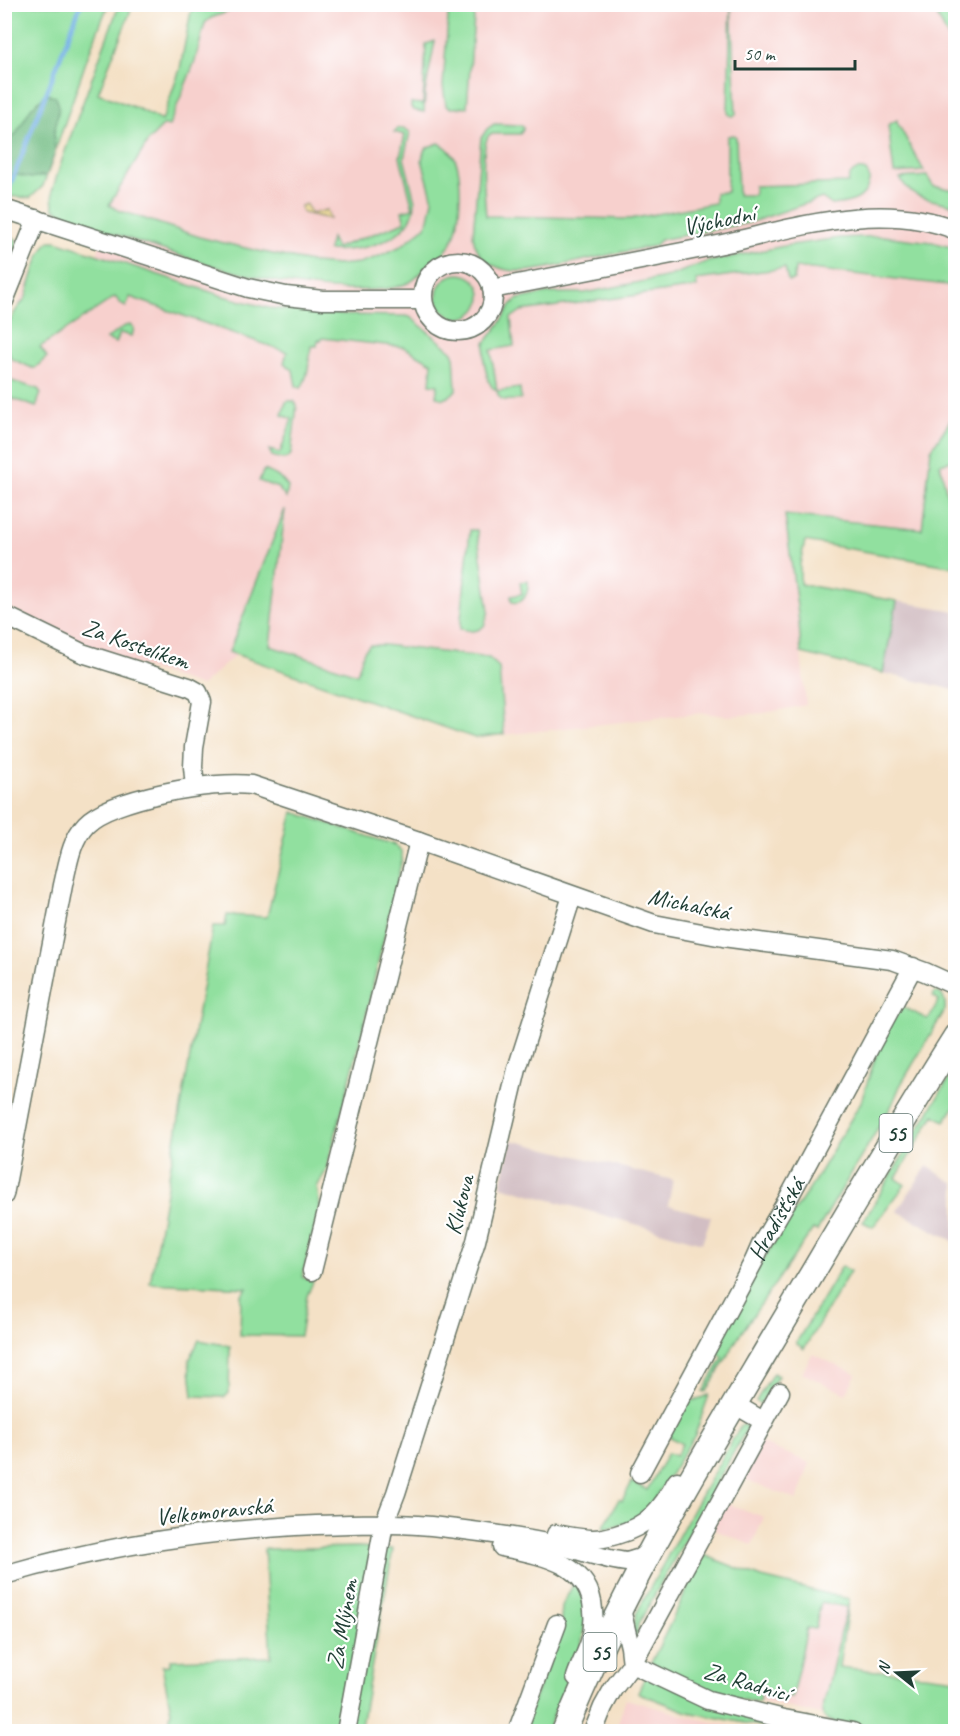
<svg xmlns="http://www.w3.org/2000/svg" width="960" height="1736" font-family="Caveat,sans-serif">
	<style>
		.built { fill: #f7d0cd }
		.industrial { fill: #d2bec3 }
		.green { fill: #91e09f; stroke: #588e6a; stroke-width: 1.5 }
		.forest { fill: #74be86; stroke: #4a7e5d; stroke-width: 1.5 }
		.sand { fill: #eeda9e; stroke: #868c69; stroke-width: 1.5 }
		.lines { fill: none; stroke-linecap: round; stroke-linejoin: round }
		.stream { stroke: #74b1e6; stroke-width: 4.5 }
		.minor-casing { stroke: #6a7667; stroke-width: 21 }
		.major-casing { stroke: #6a7667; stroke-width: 27 }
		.minor { stroke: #fff; stroke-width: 18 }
		.major { stroke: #fff; stroke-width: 24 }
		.labels { text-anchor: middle; stroke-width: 4.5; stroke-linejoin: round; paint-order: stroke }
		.shield { fill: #fff; stroke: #627771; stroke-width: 1.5 }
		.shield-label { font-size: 22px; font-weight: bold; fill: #1f3d34 }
		.street-label { font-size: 24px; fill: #1f3d34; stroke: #fff }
	</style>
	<rect width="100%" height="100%" fill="#fff"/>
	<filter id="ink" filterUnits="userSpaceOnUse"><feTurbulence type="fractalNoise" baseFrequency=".0167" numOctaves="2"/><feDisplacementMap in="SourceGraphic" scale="12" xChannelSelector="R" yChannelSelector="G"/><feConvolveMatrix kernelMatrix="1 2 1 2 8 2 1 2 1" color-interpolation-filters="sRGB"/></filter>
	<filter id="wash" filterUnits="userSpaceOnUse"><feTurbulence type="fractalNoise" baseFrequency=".008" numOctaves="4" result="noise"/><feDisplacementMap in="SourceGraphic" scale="24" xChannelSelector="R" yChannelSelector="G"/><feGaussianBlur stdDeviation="1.35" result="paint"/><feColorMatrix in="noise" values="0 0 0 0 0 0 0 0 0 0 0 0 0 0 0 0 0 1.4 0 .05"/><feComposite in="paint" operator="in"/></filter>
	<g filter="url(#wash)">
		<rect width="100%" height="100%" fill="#f4e1c6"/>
		<path class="built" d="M218,5H932L955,46V413L931,450L922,529L805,541L800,564L799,631L806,705L764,713L729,716L703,713L475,738L237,654L201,686L111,657L5,606L4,337L42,248L95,261L105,230L118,211L109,204L149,140L166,123L195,13Z
			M955,448V532L940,464Z
			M812,1354L856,1374L846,1394L802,1373Z
			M756,1441L810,1463L797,1500L742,1478Z
			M723,1502L764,1517L752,1545L710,1528Z
			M821,1602L848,1607L823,1715L707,1690Z
			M626,1699L690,1717L755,1731H615Z"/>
		<path class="industrial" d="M897,601L955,611V690L883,673Z
			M511,1140L673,1180L668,1205L711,1217L702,1243L501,1186Z
			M927,1166L955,1184V1242L897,1211Z"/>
		<path class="green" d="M249,4L211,18L205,23L195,61L169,126L164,125L149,140L109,205L118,210L203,238L254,250L315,263L338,265L359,263L377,257L401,246L425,227L429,219L433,200L422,160L424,151L428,147L439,143C460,153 460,175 460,195C459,216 459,238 443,254C439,258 433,261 428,265C422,271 417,279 408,283C390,291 369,290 350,290C278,288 210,266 142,243C112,233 80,224 53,208L52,191L64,154L119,5H133L98,93L141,110L162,121L180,69L191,11L201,5Z
			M731,4L736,115L732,116L729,115L728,112Z
			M4,5H108L89,53L43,186L30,198L5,196Z
			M449,5H475L467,107L451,108L446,106L443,86Z
			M931,5H955V51L932,6Z
			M435,41L425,92L424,112L413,110L411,107V103L423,104L426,44Z
			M897,120V122L924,171L894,173L888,125Z
			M494,124L521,125L523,127V130L520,134H490C479,144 485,200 486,216L630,219L715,203V193L727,192V138L728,136L734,135L736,137L738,195H754V186L848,183C849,173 855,167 866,171C870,176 870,179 868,185C864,202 846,203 832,205L822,198L749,223L660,240L654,246C628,251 602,256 576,262C554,266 529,274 507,270C488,266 476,255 473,236L481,138L487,129Z
			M404,128L410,132L404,158L415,201C415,240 359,253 328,250L331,238L336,248L405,222L402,211L413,208L400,157L405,135L394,132L397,129Z
			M927,176L933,186L955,190V206C932,198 913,202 900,178Z
			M5,229L11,238L16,239L17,244L5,285Z
			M883,236L932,242L955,248V286L795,267L794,280L788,281L785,268L696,280L697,287L521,311L511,318L514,346L491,350L497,391L520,388L521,399C510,400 499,404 497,391L492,387L488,380L484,361L485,343L501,322L511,305L518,299L549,293H585L670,276L706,262L784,246L839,238Z
			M50,241H56L223,296L269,308L344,315L405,316L410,317L452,351L454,354L456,390C451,396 444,402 436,396L438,385L430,384L432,363L404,347L322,338L321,341L318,340L317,346H311C309,359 309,376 301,388L296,386L293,370L284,363L287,352L130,297L126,307L122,305L115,297L40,347L47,357L35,368H32L8,357L10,354L5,348C4,335 8,323 15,312C18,306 23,303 26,297C31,283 38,249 50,241Z
			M437 296a22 22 0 1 1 44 0a22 22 0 1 1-44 0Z
			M131,325L134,328L132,336L120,333L116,343L106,339L125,326Z
			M5,379L38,389L41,393L36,407L11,398L5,415Z
			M289,401H294L297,405L291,454C286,462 279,458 272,456L269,450L280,453L292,419L282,415L286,402Z
			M955,413V460L940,464L954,524H955V567L805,541L800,564V584L897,601L883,673L801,653L799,622L785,515L922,529L931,450Z
			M264,470C274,474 281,477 288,487L286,498L278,488L259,481Z
			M285,509L270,646L357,674L364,651L370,645H384L489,658L499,667L504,734L475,738L229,652Z
			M470,530H477L489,611L484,626L478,630L472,631L460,629Z
			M528,581C529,592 524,605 512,602L511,596L522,594L520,582Z
			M293,812L395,845L402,852V859L361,1037L326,1171L317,1187L320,1206L302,1277L313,1282L307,1296L300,1336L240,1335L241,1296L247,1288L150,1283L213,926H225L227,915L267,917Z
			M935,992C944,993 946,1002 945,1010L900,1086L892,1105L817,1231L813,1229L739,1336L707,1391L703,1392L723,1357L712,1350L769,1250L815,1180L861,1102L883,1033L899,1005L927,1019L930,1017L939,1000L933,996Z
			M955,1068V1106L945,1121L934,1115L896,1178L905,1185L873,1227L863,1222Z
			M842,1266L850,1271L804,1349L796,1343Z
			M199,1340L230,1346L229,1393L225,1397L193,1396L189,1361Z
			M773,1373L778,1376L760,1404L756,1401Z
			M709,1395L695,1435L650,1507L628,1523L605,1529L603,1528L619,1499L622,1501L632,1482L647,1490L668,1453L676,1456L682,1444L668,1436L683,1404Z
			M741,1425H745L747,1428L638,1625L637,1636L635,1637L633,1629L636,1614L697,1502Z
			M358,1547L393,1549L360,1731H168L171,1711L162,1666L170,1665V1660L271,1657L264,1549Z
			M704,1555L762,1578L849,1599C846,1622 842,1644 839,1667C878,1672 917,1673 955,1679V1731C932,1731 843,1729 826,1719C822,1716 823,1715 822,1711L847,1607L821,1602L815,1629L807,1628L792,1697L761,1691L759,1702L720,1697L651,1663Z
			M575,1581L588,1606L581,1647L547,1731L521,1732L560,1633L562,1606Z
			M645,1677L770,1723L776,1729L688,1712L639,1693L638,1692Z"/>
		<path class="forest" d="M46,94L56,97L59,107L54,134L55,153L47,175L31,178L18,175L5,174V142L16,134L31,108Z"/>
		<path class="sand" d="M306,204L311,214L327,210L330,219L303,213L301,211V206Z"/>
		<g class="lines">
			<path class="stream" d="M946,4L956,21
				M10,186L81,4"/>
		</g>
	</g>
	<g filter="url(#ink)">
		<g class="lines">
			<defs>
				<g id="minor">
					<path d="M4,209L248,288L286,296L323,300H423"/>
					<circle cx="458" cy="296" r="35"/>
					<path d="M492,289C564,275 636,261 708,247C787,231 876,198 956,230"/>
					<path d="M4,301L37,219"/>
					<path d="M4,615L82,653L189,687L198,692L202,702L194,747L193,767L195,787"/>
					<path d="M4,1195L63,885C68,864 71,840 86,824C111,798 215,780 251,785L419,841L654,924L723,937L892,960L925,972L956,986"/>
					<path d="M312,1271L419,841"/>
					<path d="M734,1404L763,1421"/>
					<path id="s1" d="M640,1473L754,1261L761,1245L788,1199L913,967"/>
					<path d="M556,1534C568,1536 581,1539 593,1539C601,1539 609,1537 616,1535C648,1526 662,1509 677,1481"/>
					<path d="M502,1547C540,1555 590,1562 593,1610C594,1620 593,1632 590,1642C586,1654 580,1665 576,1677"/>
					<path d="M4,1575C100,1547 196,1532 295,1526C340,1524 386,1522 431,1526C476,1531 521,1537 565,1547C586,1552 606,1560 627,1562L640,1558L650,1550"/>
					<path d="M621,1609L630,1647L632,1664"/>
					<path d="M632,1664L708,1700L784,1719L853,1732"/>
					<path d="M346,1732L384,1524L396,1493L476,1241L517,1069L572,896"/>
					<path d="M517,1732L557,1624"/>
					<path d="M593,1732L603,1707L613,1689L632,1664L780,1392"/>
				</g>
				<path id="major" d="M564,1732C618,1598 693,1474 766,1351C829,1246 890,1140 956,1036"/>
			</defs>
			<use href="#minor" class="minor-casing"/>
			<use href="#major" class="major-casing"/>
			<use href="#minor" class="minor"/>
			<use href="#major" class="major"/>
		</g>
	</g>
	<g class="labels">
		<g class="shield">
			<rect x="879.5" y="1114" width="33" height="38" rx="4.5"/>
			<rect x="583.5" y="1633" width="33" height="38" rx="4.5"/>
		</g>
		<g class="shield-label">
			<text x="896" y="1141">55</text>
			<text x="600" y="1660">55</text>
		</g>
		<g class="street-label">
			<text transform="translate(719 220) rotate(-12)" y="8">Východní</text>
			<text transform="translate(136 644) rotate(19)" y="8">Za Kostelíkem</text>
			<text transform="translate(689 904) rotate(12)" y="8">Michalská</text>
			<text transform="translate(459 1205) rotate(-76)" y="8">Klukova</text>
			<text dy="8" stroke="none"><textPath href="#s1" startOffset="288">Hradišťská</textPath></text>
			<text transform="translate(214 1511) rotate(-6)" y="8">Velkomoravská</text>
			<text transform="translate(342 1624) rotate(-80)" y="8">Za Mlýnem</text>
			<text transform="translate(747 1682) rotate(16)" y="8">Za Radnicí</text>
		</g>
	</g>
	<rect width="960" height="1736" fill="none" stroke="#fff" stroke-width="24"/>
	<g transform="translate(897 1673) rotate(288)" stroke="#ffffff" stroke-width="4.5" paint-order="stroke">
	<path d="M0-4.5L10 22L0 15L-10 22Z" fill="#1f3d34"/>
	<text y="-9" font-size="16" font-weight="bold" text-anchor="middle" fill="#1f3d34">N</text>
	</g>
	<path d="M735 60v9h120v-9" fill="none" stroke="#1f3d34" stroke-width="3"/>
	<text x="744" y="60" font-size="18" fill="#1f3d34" stroke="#ffffff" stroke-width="4.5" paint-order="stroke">50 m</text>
</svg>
